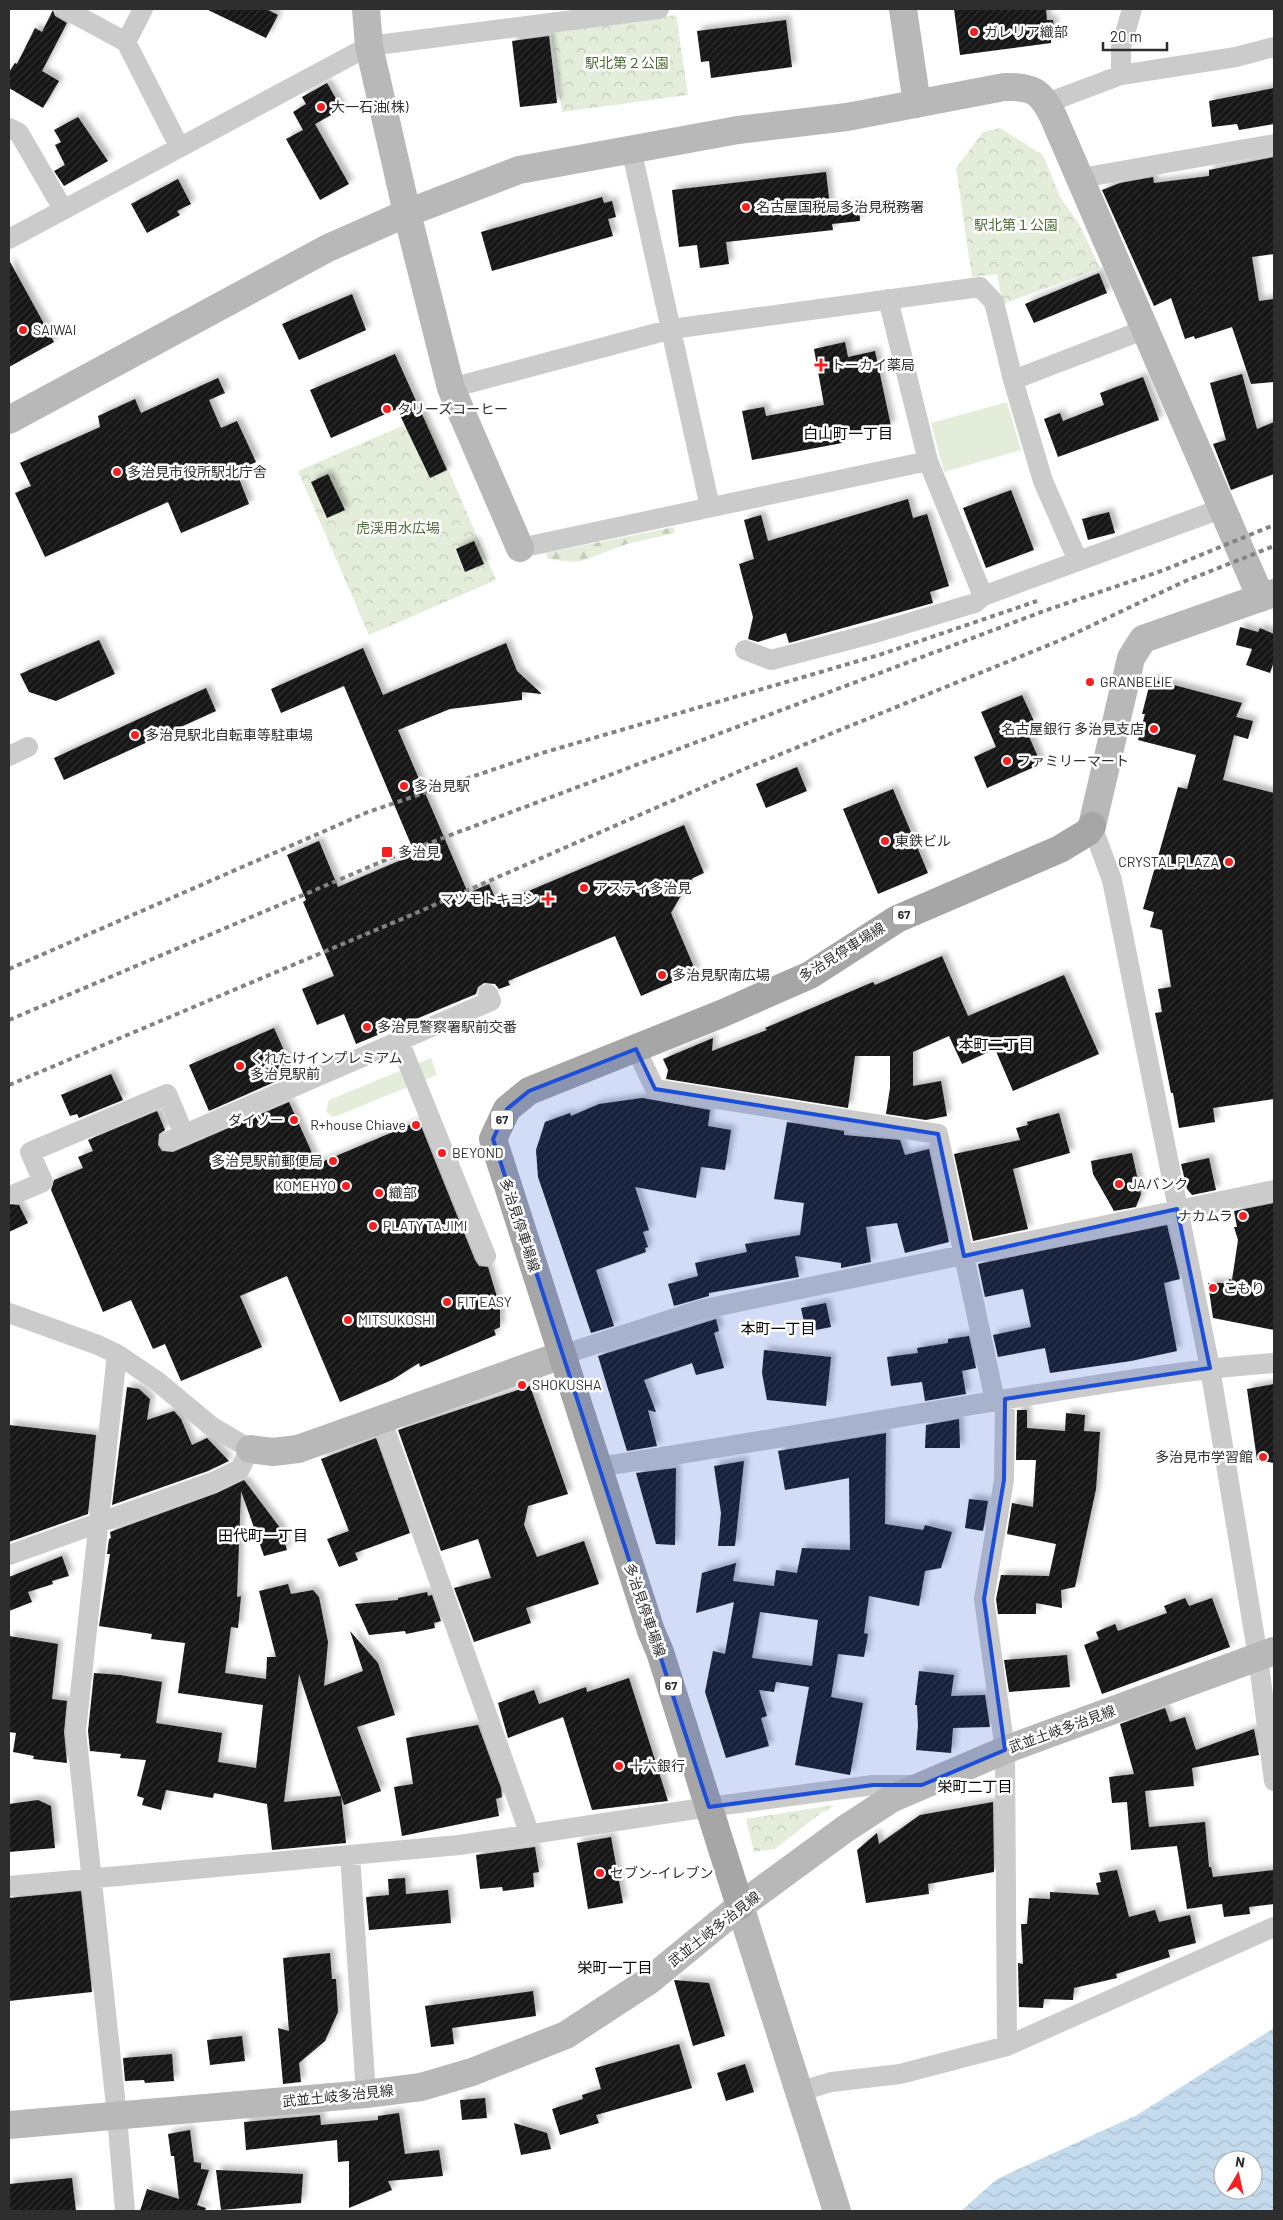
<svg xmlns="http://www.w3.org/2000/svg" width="1283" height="2220" font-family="Barlow,'Noto Sans JP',sans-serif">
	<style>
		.green { fill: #e3edda }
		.forest { fill: url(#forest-firs) }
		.park { fill: url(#park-crowns) }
		.water { fill: url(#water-waves); fill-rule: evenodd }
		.building { fill: url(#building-hatch); fill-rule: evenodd; filter: url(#shadow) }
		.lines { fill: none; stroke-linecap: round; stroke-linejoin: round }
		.street { stroke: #cbcbcb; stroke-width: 20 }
		.secondary { stroke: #b8b8b8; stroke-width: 28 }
		.primary { stroke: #a6a6a6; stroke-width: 28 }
		.rail { stroke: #838383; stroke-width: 4; stroke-dasharray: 5 4; stroke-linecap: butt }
		.marked { fill: #1d4ed8; fill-opacity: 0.2; stroke: #1d4ed8; stroke-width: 4; stroke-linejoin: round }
		.poi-dot { fill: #f51f21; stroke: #fff; stroke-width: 2 }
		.labels { text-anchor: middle; stroke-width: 5; stroke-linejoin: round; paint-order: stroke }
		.shield { fill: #fff; stroke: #6d6d6d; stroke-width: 1 }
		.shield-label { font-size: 12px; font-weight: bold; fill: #2e2e2e }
		.poi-label { font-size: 14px; fill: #2e2e2e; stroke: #fff; text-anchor: start }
		.park-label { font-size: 14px; fill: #4d6d37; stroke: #fff }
		.street-label { font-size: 14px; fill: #2e2e2e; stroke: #fff }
		.neighbourhood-label { font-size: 15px; fill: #000; stroke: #fff }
	</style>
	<defs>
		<pattern id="forest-firs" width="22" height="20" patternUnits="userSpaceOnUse" patternTransform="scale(1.25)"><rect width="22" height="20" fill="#e3edda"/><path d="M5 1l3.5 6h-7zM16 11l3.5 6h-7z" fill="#c3ccbb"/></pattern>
		<pattern id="park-crowns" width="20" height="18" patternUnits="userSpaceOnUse" patternTransform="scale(1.25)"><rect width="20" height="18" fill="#e3edda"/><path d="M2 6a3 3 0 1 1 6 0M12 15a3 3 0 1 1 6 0" fill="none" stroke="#c3ccbb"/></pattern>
		<pattern id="water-waves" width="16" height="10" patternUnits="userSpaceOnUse" patternTransform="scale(1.25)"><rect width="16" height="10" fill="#c4dbee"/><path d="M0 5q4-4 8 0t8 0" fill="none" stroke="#a9bccc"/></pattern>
		<pattern id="building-hatch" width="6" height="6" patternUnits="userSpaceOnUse" patternTransform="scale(1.25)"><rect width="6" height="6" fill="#151515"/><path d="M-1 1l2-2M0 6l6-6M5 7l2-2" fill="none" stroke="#2f2f2f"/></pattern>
		<filter id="shadow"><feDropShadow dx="4.5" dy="-4.5" stdDeviation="2.5" flood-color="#0004"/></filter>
	</defs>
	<rect width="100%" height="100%" fill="#fff"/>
	<path class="green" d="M1007,402L1021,450L944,472L931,423Z
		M431,1058L437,1075L337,1116H331L326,1111L329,1100Z"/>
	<path class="forest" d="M674,527L675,533L627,544L581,561L573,562L548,559L546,553Z"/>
	<path class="park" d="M676,15L688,95L562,112L551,32Z
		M1000,128L1043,155L1060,197L1078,222L1100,268L1003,304L997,274L972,277L956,168L983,132Z
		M425,416L496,580L369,635L298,471Z
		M833,1805L829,1810L822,1812L775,1849L754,1852L746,1819Z"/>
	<path class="water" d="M1274,2028V2211H961L997,2179L1137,2115ZM1223,2160H1253V2190H1223Z"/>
	<path class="building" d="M206,9H266L278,15L266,38Z
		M954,9H1046L1047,20H1053L1055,39L1051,40V43L960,55Z
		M53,10L55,16L67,23L42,71L59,81L43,108L9,88V72L15,63L17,64L35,28L42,32Z
		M786,20L792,67L711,78L709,61L701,62L697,31Z
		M549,36L557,103L520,107L512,41Z
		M327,83L342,109L315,124L349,184L320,200L286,139L303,130L293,112L306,104L302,97Z
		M1274,88V124L1239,130L1237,124L1212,127L1209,101Z
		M78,117L108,161L64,186L54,171L65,165L55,145L61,142L54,130Z
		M1274,157V254L1252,257L1259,301L1274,299V382L1251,384L1232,327L1195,339L1194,336L1185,339L1171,298L1154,306L1102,190L1120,183L1153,177L1154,183L1209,176V170Z
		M826,172L830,207L859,204L860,221L832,224L833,230L726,242L729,264L700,268L697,245L679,247L672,190Z
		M178,179L191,204L177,211L180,215L147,233L131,204Z
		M602,197L604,203L612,201L616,217L608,219L613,236L492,271L481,232Z
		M9,260L54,342L9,367Z
		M1099,273L1107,293L1034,323L1025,304Z
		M352,294L366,330L299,360L282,324Z
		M845,342L848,357L875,351L891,426L840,437L842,443L752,460L742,411L764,407L766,416L824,405L814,349Z
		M395,354L447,470L430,478L397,409L331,438L310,390Z
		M1242,374L1257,429L1274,422V474L1231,490L1213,444L1226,440L1210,383Z
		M1143,377L1159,420L1058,457L1044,419L1060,413L1063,421L1104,405L1100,393Z
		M218,378L225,393L209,400L221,428L237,421L256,462L236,471L249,504L181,533L168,502L45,557L15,493L31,486L20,463L100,427L98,416L135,399L141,413Z
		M328,474L345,510L327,518L311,482Z
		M1011,490L1034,550L986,568L963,508Z
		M908,499L913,518L927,514L949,586L930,592L933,603L789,643L786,633L758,642L748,639L753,617L739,564L754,559L744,520L761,515L768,541Z
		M1109,512L1115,533L1088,540L1082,519Z
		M474,541L484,564L465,572L456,549Z
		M1240,627L1258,632L1260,628L1274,634V661L1270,673L1246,665L1252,649L1236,645Z
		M99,640L115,674L56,701L29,692L20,674Z
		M506,643L517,671L542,694L522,692V700L450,709L398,730L468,893L489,884L498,904L684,825L704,873L693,878L688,883L671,913L696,972L641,996L615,936L508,981L510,985L499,989L495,984L484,983L478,987L476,994L356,1044L344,1014L317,1025L302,989L334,976L303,902L306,900L287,855L319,841L338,887L415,854L344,686L281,713L271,689L363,648L383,695Z
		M1151,679L1242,703L1236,717L1253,721L1248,739L1234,735L1223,780L1274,793V1099L1213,1108L1215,1122L1179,1128L1173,1093H1171L1155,1013L1162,1012L1158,989L1171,987L1162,930L1150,927L1154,912L1143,909L1178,787L1187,789L1196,755L1138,740L1145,714H1142Z
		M206,688L216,711L64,780L54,758Z
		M1022,695L1034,721L1024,725L1041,764L987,788L974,757L996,747L981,712Z
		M797,767L807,791L766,808L756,784Z
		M893,789L928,873L878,894L843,809Z
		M942,956L968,1016L1064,975L1099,1054L1013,1091L995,1049L962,1064L949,1036L913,1052V1086L941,1081L947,1116L926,1120L886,1114L890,1088V1056H855L848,1108L666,1079L668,1070L663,1059L713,1038L712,1051L767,1030L765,1028L873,982L875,985Z
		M274,1028L291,1066L275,1073L279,1080L209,1111L189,1065Z
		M111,1074L123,1100L79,1118L77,1114L70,1116L61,1095Z
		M642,1098L710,1110L708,1126L731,1130L725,1170L701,1167L696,1198L635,1187L649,1230L643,1232L648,1247L645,1248L646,1252L596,1270L614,1326L591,1333L538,1177L536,1150L545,1122L570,1113L571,1116L599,1104Z
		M289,1102L317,1164L419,1121L475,1260L479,1266L488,1267L500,1307V1327L494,1330L496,1335L420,1367L419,1363L392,1380L340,1402L287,1276L240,1296L262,1347L181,1381L165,1344L153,1349L131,1300L103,1312L51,1190L54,1180L83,1168L78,1157L93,1151L88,1140L157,1111L165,1130L159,1134L158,1145L162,1151L173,1152Z
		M1059,1113L1070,1153L1013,1169L1028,1229L973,1241L954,1154L1020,1140L1016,1128L1028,1125L1027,1122Z
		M787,1122L844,1131V1135L900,1140L905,1155L929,1149L949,1242L905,1253L897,1223L866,1227L871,1262L841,1268V1263L795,1256L799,1277L709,1293V1296L674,1306L668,1284L698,1276L695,1263L747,1252L745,1244L800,1235L804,1203L774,1199Z
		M1132,1153L1141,1194L1136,1207L1114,1211L1093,1174L1091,1161Z
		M1209,1158L1216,1190L1192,1195L1187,1189L1181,1164Z
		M1274,1203V1330L1213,1318L1208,1283H1229V1279L1232,1280L1238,1240L1234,1227H1237L1234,1211Z
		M9,1204L19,1205L28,1223L9,1232Z
		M1167,1225L1180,1279L1164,1283L1177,1351L1131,1361L1050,1373L1045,1348L998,1357L993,1335L1031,1327L1023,1289L985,1297L978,1264Z
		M826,1303L831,1327L806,1332L801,1308Z
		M716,1319L719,1331L714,1333L724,1368L696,1375L692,1363L644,1380L656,1412L648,1410L657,1446L627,1451L598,1356Z
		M969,1336L976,1368L962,1371L966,1394L925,1401L922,1382L891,1386L887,1357L918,1353L917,1348L948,1343V1339Z
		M764,1350L831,1357L826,1406L767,1400L762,1373Z
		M1274,1384V1463L1257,1460L1247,1389Z
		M530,1386L568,1494L528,1506L524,1525L537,1557L584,1541L599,1584L526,1608L531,1623L474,1642L454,1588L491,1578L478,1539L441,1551L398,1430Z
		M127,1387L139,1389L150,1399L147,1420L174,1411L181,1419L192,1445L207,1438L229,1461L208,1471L112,1505Z
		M1017,1410H1027V1428L1065,1431L1066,1413L1085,1415L1084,1431L1100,1432L1096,1489L1075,1587L1061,1590L1062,1608L1036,1603V1614H998L996,1599L1001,1575L1049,1576L1056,1544L1007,1534L1012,1503L1033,1507L1036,1460H1016Z
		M959,1419L960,1448H925L926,1425Z
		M9,1425L96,1435L88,1514L9,1542Z
		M886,1433L885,1524L923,1530L925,1525L952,1532L941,1568L925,1571L919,1606L869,1596L864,1633L868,1634L864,1657L838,1654L831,1697L863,1703L850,1775L795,1765L809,1687L776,1682L774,1692L759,1690L767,1716L761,1718L769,1746L726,1758L705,1692L713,1651L725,1654L734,1602L696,1613L702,1573L736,1563L733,1581L774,1586L776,1570L797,1573L802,1548L850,1550L849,1478L785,1490L778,1451ZM760,1612L818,1620L812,1666L752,1658Z
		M376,1438L410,1533L355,1553L358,1560L339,1567L327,1539L349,1531L321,1459Z
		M744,1461L735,1546H718L721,1513L714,1466Z
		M676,1468L675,1545L656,1544L636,1473Z
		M244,1480L281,1529L287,1550L264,1556L241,1491L237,1597L241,1596L238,1628L231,1627L225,1673L266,1679L267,1657H276L259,1591L288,1584L291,1594L313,1590L319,1597L328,1642L324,1686L363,1671L350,1631L378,1663L395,1715L357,1727L381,1791L344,1805L341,1796L346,1843L272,1850L267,1804L214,1793L213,1798L166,1790L161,1810L142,1805L144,1798L137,1796L146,1760L120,1758L121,1754L90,1751L88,1731L94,1673L120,1675L162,1682L156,1723L222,1733L218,1762L256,1768L263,1705L178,1693L185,1643L151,1639L152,1634L99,1626L110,1554H107L109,1539L111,1538L110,1532L217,1493ZM299,1674L310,1707L341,1796L284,1802Z
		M969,1499L988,1501L983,1531L965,1528Z
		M62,1556L69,1576L52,1581L53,1584L28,1592L32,1602L9,1611V1577Z
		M427,1592L428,1596L432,1595L441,1621L434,1623L435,1628L406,1634L405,1631L369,1635L355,1604L398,1600V1598Z
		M1185,1598L1189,1606L1212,1598L1230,1647L1102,1694L1084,1645L1099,1639L1096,1632L1115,1624L1118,1631L1167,1613L1164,1606Z
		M9,1636L58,1644L52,1699L67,1701L64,1732L67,1763L33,1759L34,1756L13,1752L16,1733L9,1732Z
		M1067,1655L1070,1687L1009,1692L1004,1660Z
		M919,1671L954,1675L951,1696L985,1695L990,1727L953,1728L951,1753L916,1750L918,1726L917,1705H915Z
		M629,1678L668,1801L592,1810L563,1717L508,1738L498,1703L534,1690L539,1704L586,1687L587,1692Z
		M1165,1708L1170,1722L1185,1717L1196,1750L1254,1729L1259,1755L1192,1768L1194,1786L1145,1791L1149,1827L1205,1822L1209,1867H1211L1213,1877L1274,1870V1904L1249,1907L1250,1914L1224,1917L1222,1904L1187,1909L1177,1846L1131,1850L1127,1802L1112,1803L1109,1777L1134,1774L1120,1724Z
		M478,1725L501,1788L502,1797L496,1799L499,1816L402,1836L394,1787L413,1784L406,1738Z
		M38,1800L51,1806L55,1848L9,1852V1804Z
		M993,1802L994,1872L928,1884L929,1894L866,1903L857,1850L877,1833L879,1844L920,1815Z
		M611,1837L623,1903L588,1909L577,1843Z
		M535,1847L539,1872L533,1873L534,1887L503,1891L502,1887L480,1889L476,1855Z
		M1117,1870L1129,1917L1155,1910L1159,1922L1190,1915L1196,1943L1168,1950L1170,1957L1116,1974L1117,1978L1074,1988L1073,2000L1044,1999L1043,2008L1019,2007L1018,1963L1023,1964L1021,1924H1027L1029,1898L1050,1899V1892L1099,1895L1096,1883L1101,1882L1099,1873Z
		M405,1878L406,1894L448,1890L451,1923L369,1930L366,1897L389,1895L388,1879Z
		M81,1891L92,1992L9,2001V1898Z
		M330,1953L332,1979H336L338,2012L325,2041L299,2063L301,2082L283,2084L278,2028L289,2031L283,1958Z
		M674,1980L709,1983L725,2036L693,2046Z
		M533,1991L536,2016L452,2028L454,2044L431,2047L425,2006Z
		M242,2036L245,2061L210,2065L207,2040Z
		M679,2044L692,2088L596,2115L599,2123L560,2135L552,2109L583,2099L582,2095L601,2089L595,2068Z
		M172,2054L174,2081L145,2083L144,2080L125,2081L123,2058Z
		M745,2064L754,2092L726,2101L717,2073Z
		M485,2098L487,2118L462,2120L460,2100Z
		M399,2113L405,2154L439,2150L443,2176L388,2181L392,2190L349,2208V2161L338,2162L337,2140L246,2150L244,2122L320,2115L321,2125L378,2120V2116Z
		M514,2123L547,2133L551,2149L521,2155Z
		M190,2130L194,2162L201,2163V2169L209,2170L197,2205L206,2208L205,2211H140L147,2189L179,2199L174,2156H171L168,2134Z
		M216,2170L303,2174L301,2203L221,2210Z
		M72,2178L76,2211H10L9,2184Z"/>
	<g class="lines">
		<path class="street" d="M65,9L126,42L179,146
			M126,42L143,9
			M1121,75V47L1132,9
			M1047,103L1121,75L1236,57L1274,47
			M9,128L19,133L63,209
			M631,148L710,507
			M1081,178L1274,144
			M9,239L369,46L659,9
			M888,299L928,461L983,596L1223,508
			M1013,380L1146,329
			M451,388L672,329L980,287L994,302L1013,380L1043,481L1078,561
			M520,548L928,461
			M745,650L771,660L875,633L975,603L983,596
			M9,756L28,747
			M1092,826L1112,880L1210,1368L1258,1657L1274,1781
			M399,1041L486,1256
			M636,1049L655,1089L938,1134L995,1401
			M169,1141L491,1001L488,994
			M15,1194L43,1182L30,1152L167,1094L184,1134
			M9,1313L98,1345L117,1354L76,1731L117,2116L125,2211
			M562,1355L700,1310L1274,1190
			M1005,1399L1004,1480L984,1599L1005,1750L1007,2046
			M381,1418L530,1835
			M598,1467C752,1444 904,1415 1057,1391C1129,1380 1201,1368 1274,1363
			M9,1555L213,1482L240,1469L250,1449L211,1426L157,1381L117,1354
			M350,1855L366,2094
			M9,1886L459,1845L709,1807L873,1785H916
			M798,2092L831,2082L900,2074L1007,2046L1274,1927"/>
		<path class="secondary" d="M903,9L917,104
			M9,420L328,248L407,213L369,46L366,9
			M520,548L451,388L407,213L519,170L738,130L847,117L1004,87C1032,86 1041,91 1053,116L1261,598
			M1092,826L1131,658L1143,639L1274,593
			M250,1449L273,1452L298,1449L562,1355
			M740,1906L837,2211
			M9,2125L366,2094L421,2087L472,2072L566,2035L650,1980L740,1906L845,1829L891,1799L1005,1750L1274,1651"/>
		<path class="primary" d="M740,1906L660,1652L651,1631L493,1139L507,1109L529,1091L721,1014L810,975L897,919L1060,849L1088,832L1092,826"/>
		<path class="rail" d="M9,969L368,812L542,753L879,655L1037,601
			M9,1020L395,856L1044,611L1164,570L1274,525
			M9,1085L416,913L749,767L1061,640L1183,582L1274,546"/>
	</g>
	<path class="marked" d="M636,1049L655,1089L938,1134L964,1256L1177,1209L1210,1368L1005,1399L1004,1480L984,1599L1005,1750L922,1785H873L709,1807L493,1139L507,1109L529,1091Z"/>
	<g class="poi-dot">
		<circle cx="974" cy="32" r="5"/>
		<circle cx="321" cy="107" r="5"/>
		<circle cx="746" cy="207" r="5"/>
		<circle cx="23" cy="330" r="5"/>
		<path d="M818.5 357.5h5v5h5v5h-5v5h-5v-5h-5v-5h5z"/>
		<circle cx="387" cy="409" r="5"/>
		<circle cx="117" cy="472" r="5"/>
		<circle cx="1090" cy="682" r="5"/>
		<circle cx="1154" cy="729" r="5"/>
		<circle cx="135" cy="735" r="5"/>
		<circle cx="1007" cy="761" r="5"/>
		<circle cx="404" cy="786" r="5"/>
		<circle cx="885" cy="841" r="5"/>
		<rect x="381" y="846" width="12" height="12" rx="2.5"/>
		<circle cx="1229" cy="862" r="5"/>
		<circle cx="584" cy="888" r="5"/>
		<path d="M545.5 891.5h5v5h5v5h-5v5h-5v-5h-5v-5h5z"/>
		<circle cx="662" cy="975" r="5"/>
		<circle cx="367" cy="1027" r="5"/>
		<circle cx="240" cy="1066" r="5"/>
		<circle cx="294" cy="1120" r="5"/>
		<circle cx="416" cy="1125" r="5"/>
		<circle cx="442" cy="1153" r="5"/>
		<circle cx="333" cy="1161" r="5"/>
		<circle cx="1119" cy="1184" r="5"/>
		<circle cx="346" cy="1186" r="5"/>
		<circle cx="379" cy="1193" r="5"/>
		<circle cx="1243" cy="1216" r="5"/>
		<circle cx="373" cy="1226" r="5"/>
		<circle cx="1213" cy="1288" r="5"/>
		<circle cx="447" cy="1302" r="5"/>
		<circle cx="348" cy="1320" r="5"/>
		<circle cx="522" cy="1385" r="5"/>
		<circle cx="1263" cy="1457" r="5"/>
		<circle cx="619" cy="1766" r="5"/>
		<circle cx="600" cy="1873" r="5"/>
	</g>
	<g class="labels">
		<g class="shield">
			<rect x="893" y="905.5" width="22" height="19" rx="4"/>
			<rect x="491" y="1110.5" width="22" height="19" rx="4"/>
			<rect x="660" y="1676.5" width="22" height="19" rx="4"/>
		</g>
		<g class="shield-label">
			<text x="904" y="919">67</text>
			<text x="502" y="1124">67</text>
			<text x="671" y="1690">67</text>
		</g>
		<g class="poi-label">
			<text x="984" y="37">ガレリア織部</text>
			<text x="331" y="112">大一石油(株)</text>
			<text x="756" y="212">名古屋国税局多治見税務署</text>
			<text x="33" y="335">SAIWAI</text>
			<text x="831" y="370">トーカイ薬局</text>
			<text x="397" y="414">タリーズコーヒー</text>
			<text x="127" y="477">多治見市役所駅北庁舎</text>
			<text x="1100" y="687">GRANBELIE</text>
			<text x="1144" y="734" text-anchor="end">名古屋銀行 多治見支店</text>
			<text x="145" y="740">多治見駅北自転車等駐車場</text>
			<text x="1017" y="766">ファミリーマート</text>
			<text x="414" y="791">多治見駅</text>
			<text x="895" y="846">東鉄ビル</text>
			<text x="398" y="857">多治見</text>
			<text x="1219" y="867" text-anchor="end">CRYSTAL PLAZA</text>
			<text x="594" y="893">アスティ多治見</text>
			<text x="538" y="904" text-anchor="end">マツモトキヨシ</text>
			<text x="672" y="980">多治見駅南広場</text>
			<text x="377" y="1032">多治見警察署駅前交番</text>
			<text x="250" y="1063">くれたけインプレミアム<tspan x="250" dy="16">多治見駅前</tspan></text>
			<text x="284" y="1125" text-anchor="end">ダイソー</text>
			<text x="406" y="1130" text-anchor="end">R+house Chiave</text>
			<text x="452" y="1158">BEYOND</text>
			<text x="323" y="1166" text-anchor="end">多治見駅前郵便局</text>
			<text x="1129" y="1189">JAバンク</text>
			<text x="336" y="1191" text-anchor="end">KOMEHYO</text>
			<text x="389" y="1198">織部</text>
			<text x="1233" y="1221" text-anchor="end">ナカムラ</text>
			<text x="383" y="1231">PLATY TAJIMI</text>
			<text x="1223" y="1293">こもり</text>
			<text x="457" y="1307">FIT EASY</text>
			<text x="358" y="1325">MITSUKOSHI</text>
			<text x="532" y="1390">SHOKUSHA</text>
			<text x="1253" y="1462" text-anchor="end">多治見市学習館</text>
			<text x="629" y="1771">十六銀行</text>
			<text x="610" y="1878">セブン-イレブン</text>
		</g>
		<g class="park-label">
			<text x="627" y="68">駅北第２公園</text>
			<text x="1016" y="230">駅北第１公園</text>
			<text x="398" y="533">虎渓用水広場</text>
		</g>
		<g class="street-label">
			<text transform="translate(842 952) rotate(-32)" y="5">多治見停車場線</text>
			<text transform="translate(520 1225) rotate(72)" y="5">多治見停車場線</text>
			<text transform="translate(645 1610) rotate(71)" y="5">多治見停車場線</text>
			<text transform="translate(1062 1729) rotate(-20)" y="5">武並土岐多治見線</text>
			<text transform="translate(714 1929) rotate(-38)" y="5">武並土岐多治見線</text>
			<text transform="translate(338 2096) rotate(-6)" y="5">武並土岐多治見線</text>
		</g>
		<g class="neighbourhood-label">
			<text x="848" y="439">白山町一丁目</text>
			<text x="996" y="1050">本町二丁目</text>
			<text x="778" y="1334">本町一丁目</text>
			<text x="263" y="1541">田代町一丁目</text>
			<text x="975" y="1792">栄町二丁目</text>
			<text x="615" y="1973">栄町一丁目</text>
		</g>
	</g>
	<rect width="1283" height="2220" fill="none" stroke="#2e2e2e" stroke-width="20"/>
	<g transform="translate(1238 2175) rotate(9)"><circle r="24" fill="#ffffff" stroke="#ababab"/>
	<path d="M0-4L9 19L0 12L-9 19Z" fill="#f51f21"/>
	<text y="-8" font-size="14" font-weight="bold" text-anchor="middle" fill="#2e2e2e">N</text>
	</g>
	<path d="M1103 42v8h64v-8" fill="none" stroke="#2e2e2e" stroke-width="2.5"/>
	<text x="1110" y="42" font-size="15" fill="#2e2e2e" stroke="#ffffff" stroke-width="4" paint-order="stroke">20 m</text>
</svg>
